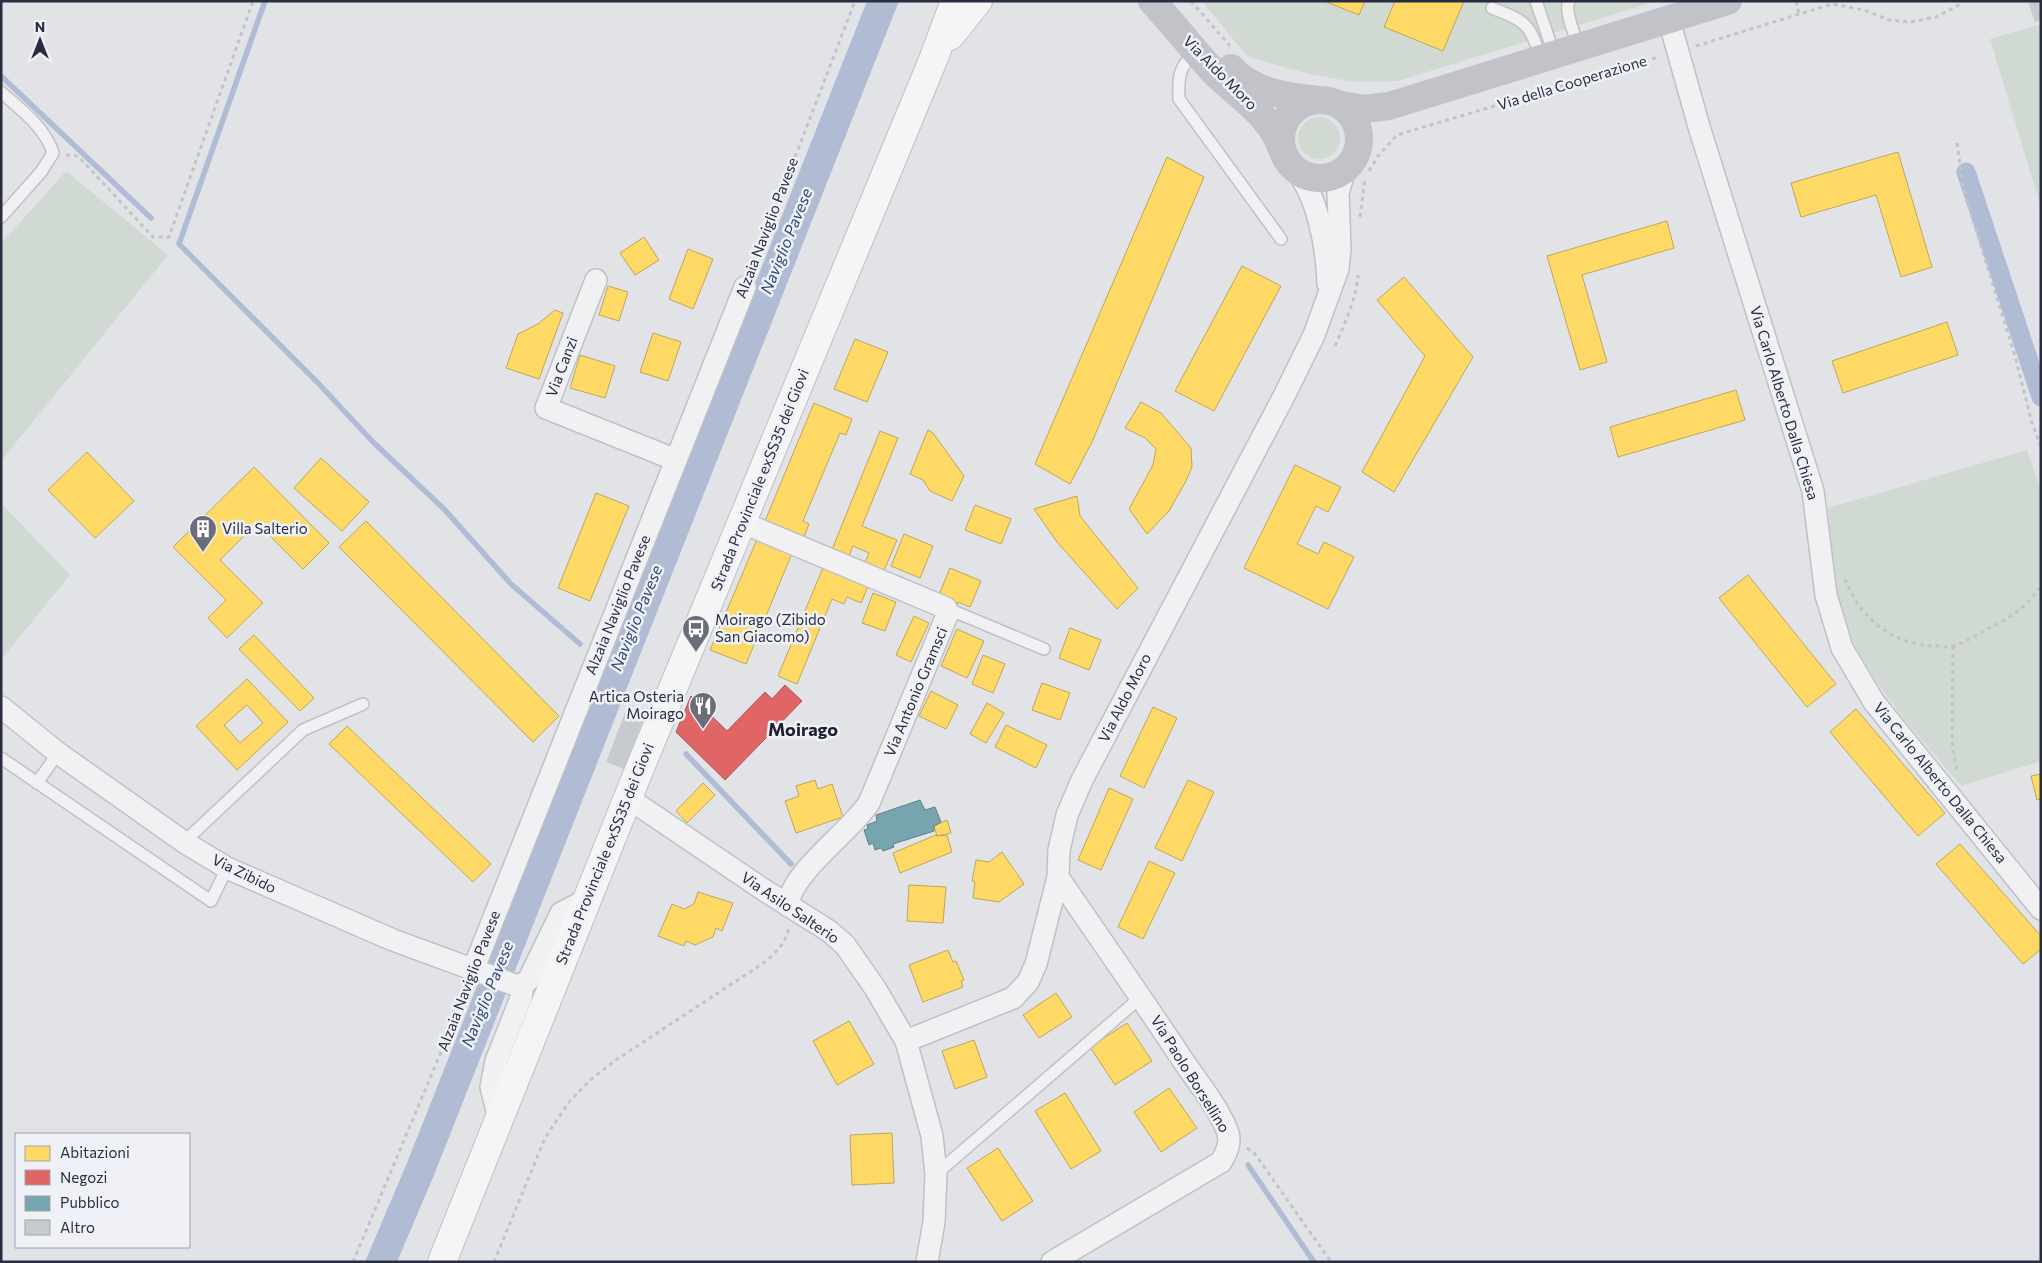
<svg xmlns="http://www.w3.org/2000/svg" width="2042" height="1263" font-family="Commissioner,sans-serif">
	<style>
		.green { fill: #d0dad2 }
		.water { fill: #afbcd3 }
		.homes { fill: #ffd966; stroke: #bea65b; fill-rule: evenodd }
		.shops { fill: #e06666; stroke: #a9555b }
		.public { fill: #76a5af; stroke: #5f818e }
		.lines { fill: none; stroke-linecap: round; stroke-linejoin: round }
		.stream { stroke: #afbcd3; stroke-width: 5.5 }
		.canal { stroke: #afbcd3; stroke-width: 19 }
		.building { fill: #c7cace }
		.lane-casing { stroke: #bfc1c5; stroke-width: 14 }
		.street-casing { stroke: #bfc1c5; stroke-width: 24 }
		.primary-casing { stroke: #bdc0c5; stroke-width: 30 }
		.path { stroke: #c3c4ca; stroke-width: 3; stroke-dasharray: 4 4; stroke-linecap: butt }
		.lane { stroke: #f1f1f3; stroke-width: 11 }
		.street { stroke: #f1f1f3; stroke-width: 21 }
		.secondary { stroke: #c2c3c9; stroke-width: 28 }
		.primary { stroke: #f5f5f6; stroke-width: 28 }
		.labels { text-anchor: middle; stroke-width: 5; stroke-linejoin: round; paint-order: stroke }
		.street-label { font-size: 15px; fill: #282e40; stroke: #eff1f6 }
		.poi-label { font-size: 15px; fill: #282e40; stroke: #eff1f6; text-anchor: start }
		.water-label { font-size: 16px; font-style: italic; fill: #314875; stroke: #eff1f6 }
		.quarter-label { font-size: 18px; font-weight: bold; fill: #1a1f31; stroke: #eff1f6 }
	</style>
	<rect width="100%" height="100%" fill="#e1e3e7"/>
	<path class="green" d="M1202,1H1657L1398,81L1354,82L1309,74L1248,57Z
		M2041,24V208L1990,39Z
		M1298 138a21 21 0 1 1 42 0a21 21 0 1 1-42 0Z
		M66,171L168,255L1,461V244Z
		M2027,450L2041,491V761L1961,786C1915,731 1853,667 1837,596C1831,570 1831,536 1828,508Z
		M1,503L70,575L1,660Z"/>
	<path class="water" d="M867,1H899L434,1175L397,1262H365L407,1163Z"/>
	<path class="homes" d="M1324,1H1365L1359,15Z
		M1395,1H1464L1443,51L1384,27Z
		M1898,152L1932,267L1901,277L1876,195L1801,217L1791,183Z
		M1167,157L1204,177L1092,442L1070,484L1035,464Z
		M1667,221L1674,248L1582,275L1607,362L1580,370L1547,256Z
		M644,237L659,260L635,275L620,253Z
		M688,249L713,259L693,309L669,299Z
		M1242,266L1281,286L1214,411L1175,391Z
		M1404,277L1473,357L1394,492L1362,472L1425,356L1377,300Z
		M608,286L628,292L619,321L599,315Z
		M555,310L563,313L539,379L506,368L518,334L538,324Z
		M1947,322L1958,355L1843,393L1832,361Z
		M653,333L681,342L668,381L640,372Z
		M855,339L888,352L867,402L834,389Z
		M580,355L615,366L605,398L570,388Z
		M1736,390L1745,420L1618,457L1610,427Z
		M1141,402L1161,413L1191,448L1192,467L1186,481L1169,511L1147,534L1129,509L1153,465L1156,449L1145,438L1125,428Z
		M814,403L852,419L846,435L840,433L803,521L809,524L802,542L763,526Z
		M928,430L933,433L964,476L952,501L930,491L923,480L910,474Z
		M880,431L898,438L862,526L897,540L883,573L864,565L869,553L853,546L848,559L831,552Z
		M87,452L134,501L95,538L48,490Z
		M321,458L369,502L342,531L294,488Z
		M1295,465L1341,487L1328,512L1316,506L1297,544L1318,554L1324,542L1354,557L1328,609L1244,568Z
		M254,467L329,543L303,569L257,523L220,560L263,603L227,638L208,618L226,600L173,547Z
		M596,493L629,506L590,601L558,588Z
		M1077,496L1080,516L1138,588L1117,609L1057,542L1034,509Z
		M975,505L1011,519L1001,544L965,530Z
		M366,521L559,716L533,742L339,547Z
		M904,534L933,546L920,578L891,566Z
		M758,537L793,551L746,664L710,650Z
		M826,566L869,584L861,603L847,597L844,604L832,599L797,684L778,676L822,570Z
		M950,568L981,581L970,607L958,602L957,605L938,597Z
		M1748,575L1836,684L1807,707L1719,598Z
		M873,593L896,602L885,631L862,623Z
		M914,616L929,623L911,662L896,655Z
		M1070,628L1101,640L1089,670L1059,658Z
		M957,629L984,641L967,678L941,666Z
		M254,635L314,698L300,711L239,649Z
		M983,655L1005,664L993,693L972,684Z
		M247,679L288,722L237,770L196,726ZM247,705L263,723L240,743L224,725Z
		M1042,683L1070,693L1060,720L1032,710Z
		M931,691L958,705L946,729L919,716Z
		M987,703L1004,713L986,743L970,734Z
		M1153,707L1177,718L1144,788L1120,776Z
		M1856,709L1945,813L1918,836L1830,732Z
		M1006,725L1047,745L1036,768L995,747Z
		M347,726L491,864L473,882L329,744Z
		M2041,774V799L2037,800L2031,776Z
		M815,780L818,789L832,784L843,817L796,833L785,801L799,796L796,786Z
		M1188,780L1214,792L1182,861L1155,848Z
		M703,783L715,795L687,823L676,811Z
		M1109,788L1133,799L1101,870L1078,860Z
		M947,820L951,833L937,836L934,826Z
		M936,835L937,836L947,835L952,852L900,873L893,853Z
		M1960,844L2041,936V949L2023,964L1936,864Z
		M1002,852L1024,884L999,902L973,898L975,882L972,881L976,860L989,862Z
		M1149,861L1175,873L1143,939L1118,927Z
		M909,885L946,887L943,923L907,921Z
		M698,892L733,903L722,931L716,928L713,937L695,945L686,941L684,946L658,936L672,904L684,909L694,904Z
		M948,950L953,962L956,961L964,980L961,981L963,987L923,1002L909,965Z
		M1056,993L1072,1017L1039,1038L1023,1015Z
		M849,1021L874,1064L837,1085L813,1041Z
		M1127,1023L1152,1061L1115,1085L1090,1047Z
		M974,1040L987,1077L955,1089L942,1051Z
		M1169,1088L1197,1128L1161,1152L1134,1112Z
		M1065,1093L1101,1151L1071,1169L1035,1111Z
		M892,1133L894,1183L852,1185L850,1135Z
		M998,1148L1033,1201L1002,1221L967,1168Z"/>
	<path class="shops" d="M785,685L802,701L725,780L676,732L691,696L727,731L765,692L772,699Z"/>
	<path class="public" d="M920,800L925,810L935,807L941,822L934,826V831L893,844L894,847L883,851L881,848L875,850L873,843L869,845L864,830L868,829L867,825L877,821L876,815Z"/>
	<g class="lines">
		<path class="stream" d="M265,1L179,244L319,384L373,442L444,509L511,584L580,644
			M1,76L151,218
			M686,754L791,864
			M1248,1165L1314,1262"/>
		<path class="canal" d="M1966,172L2041,397"/>
	</g>
	<path class="building" d="M2028,1H2041V20L2035,22Z
		M625,713L643,720L624,769L606,762Z"/>
	<g class="lines">
		<defs>
			<path id="lane" d="M1536,1L1554,54
				M1569,1C1564,11 1575,36 1579,47
				M1492,8C1527,22 1528,22 1541,58
				M1196,51C1179,67 1178,76 1179,99L1281,239
				M1,92C21,110 45,127 53,153L41,172L1,217
				M946,608L1044,649
				M1,758L211,901L227,868
				M37,783L58,753
				M184,842L303,730L363,704
				M936,1174L1141,997"/>
			<path id="street" d="M1669,20L1700,130L1813,491L1826,595L1842,648L1874,702L2041,909
				M1294,168C1318,195 1327,249 1328,284
				M596,280L546,408L676,460
				M741,522L946,608L948,613L869,803C850,832 790,873 788,906
				M1,707L58,753L184,842L227,868L393,940L518,986L528,981L561,913L588,899
				M628,798L764,890L829,931L845,945L875,988L906,1041L932,1136L936,1174L934,1222L927,1262
				M473,970L745,287
				M906,1041L1013,998L1028,982L1036,964L1058,877L1059,850L1067,815L1082,780L1284,396L1314,335L1338,269L1340,249L1338,193L1343,176L1350,163
				M499,1119L491,1087L496,1061L521,998L522,991L518,986
				M1052,1262L1221,1162C1227,1152 1232,1141 1227,1130C1216,1103 1194,1078 1178,1053C1139,994 1098,936 1058,877"/>
			<path id="primary" d="M950,36L978,1
				M442,1262L635,780L933,60L955,1"/>
		</defs>
		<use href="#lane" class="lane-casing"/>
		<use href="#street" class="street-casing"/>
		<use href="#primary" class="primary-casing"/>
		<path class="path" d="M1191,1L1230,46
			M1796,1L1799,14
			M1696,46L1832,4L1864,10L1889,20L1911,22L1936,17L1959,5L1962,1
			M1957,143L1964,191L2015,356L2032,423L2041,447
			M66,155L78,156L153,237H169L253,1
			M1369,171L1378,156L1397,135L1659,57
			M1360,217L1365,178
			M752,269L855,1
			M1335,346C1345,323 1356,300 1358,275
			M1845,579C1860,618 1891,644 1934,646C1940,646 1948,648 1953,646C1965,643 1977,634 1988,629C2010,618 2027,607 2041,586
			M1953,646L1952,742L1957,773
			M1247,1148L1255,1154L1331,1262
			M353,1262L446,1040L466,987
			M494,1262L545,1138L569,1102L590,1080L616,1060L765,962C776,952 786,943 789,928"/>
		<use href="#lane" class="lane"/>
		<use href="#street" class="street"/>
		<path class="secondary" d="M1152,1C1173,24 1192,48 1213,71C1237,96 1269,113 1281,147
			M1231,68C1252,92 1288,97 1319,100
			M1281 139a39 39 0 1 1 78 0a39 39 0 1 1-78 0Z
			M1337,104L1363,109L1389,106L1728,1"/>
		<use href="#primary" class="primary"/>
	</g>
	<defs>
		<symbol id="building-pin" viewBox="-11 -11 22 30"><path d="M0 17L-7.5 6A9.5 9.5 0 1 1 7.5 6Z" fill="#696d7a" stroke="#eff1f6"/><path d="M-4-6H4V6H1V3H-1V6H-4ZM-2.5-4.3h1.7v1.8h-1.7ZM.8-4.3h1.7v1.8H.8ZM-2.5-1h1.7V.8h-1.7ZM.8-1h1.7V.8H.8Z" fill="#fff"/></symbol>
		<symbol id="bus-pin" viewBox="-11 -11 22 30"><path d="M0 17L-7.5 6A9.5 9.5 0 1 1 7.5 6Z" fill="#696d7a" stroke="#eff1f6"/><path d="M-5-6H5V4H4V6H2V4H-2V6H-4V4H-5ZM-3.5-4V0h7V-4ZM-3.5 1.2v1.5H-2V1.2ZM2 1.2v1.5H3.5V1.2Z" fill="#fff"/></symbol>
		<symbol id="restaurant-pin" viewBox="-11 -11 22 30"><path d="M0 17L-7.5 6A9.5 9.5 0 1 1 7.5 6Z" fill="#696d7a" stroke="#eff1f6"/><path d="M-5-6h1v4h1v-4h1v4h1v-4h1v5L-1.5 .5V6h-2V.5L-5-1ZM5-6V6H3V1.5H1.5Q1.5-4 5-6Z" fill="#fff"/></symbol>
	</defs>
	<g fill-rule="evenodd">
		<use href="#building-pin" x="187" y="513" width="32" height="43"/>
		<use href="#bus-pin" x="680" y="613" width="32" height="43"/>
		<use href="#restaurant-pin" x="687" y="690" width="32" height="43"/>
	</g>
	<g class="labels">
		<g class="street-label">
			<text transform="translate(1220 73) rotate(45)" y="5">Via Aldo Moro</text>
			<text transform="translate(1572 83) rotate(-17)" y="5">Via della Cooperazione</text>
			<text transform="translate(767 228) rotate(-69)" y="5">Alzaia Naviglio Pavese</text>
			<text transform="translate(562 367) rotate(-69)" y="5">Via Canzi</text>
			<text transform="translate(1784 403) rotate(73)" y="5">Via Carlo Alberto Dalla Chiesa</text>
			<text transform="translate(760 480) rotate(-68)" y="5">Strada Provinciale exSS35 dei Giovi</text>
			<text transform="translate(618 605) rotate(-68)" y="5">Alzaia Naviglio Pavese</text>
			<text transform="translate(916 692) rotate(-67)" y="5">Via Antonio Gramsci</text>
			<text transform="translate(1125 698) rotate(-63)" y="5">Via Aldo Moro</text>
			<text transform="translate(1940 783) rotate(51)" y="5">Via Carlo Alberto Dalla Chiesa</text>
			<text transform="translate(605 854) rotate(-68)" y="5">Strada Provinciale exSS35 dei Giovi</text>
			<text transform="translate(244 874) rotate(26)" y="5">Via Zibido</text>
			<text transform="translate(790 908) rotate(34)" y="5">Via Asilo Salterio</text>
			<text transform="translate(469 981) rotate(-69)" y="5">Alzaia Naviglio Pavese</text>
			<text transform="translate(1190 1074) rotate(58)" y="5">Via Paolo Borsellino</text>
		</g>
		<g class="poi-label">
			<text x="222" y="534">Villa Salterio</text>
			<text x="715" y="625">Moirago (Zibido<tspan x="715" dy="17">San Giacomo)</tspan></text>
			<text x="684" y="702" text-anchor="end">Artica Osteria<tspan x="684" dy="17">Moirago</tspan></text>
		</g>
		<g class="water-label">
			<text transform="translate(786 241) rotate(-68)" y="6">Naviglio Pavese</text>
			<text transform="translate(636 618) rotate(-68)" y="6">Naviglio Pavese</text>
			<text transform="translate(487 994) rotate(-68)" y="6">Naviglio Pavese</text>
		</g>
		<g class="quarter-label">
			<text x="803" y="736">Moirago</text>
		</g>
	</g>
	<rect width="2042" height="1263" fill="none" stroke="#282e40" stroke-width="5"/>
	<rect x="15" y="1133" width="175" height="115" fill="#eff1f6" stroke="#9fa3ad"/>
	<rect x="25" y="1146" width="25" height="15" fill="#ffd966" stroke="#9fa3ad"/>
	<text x="60" y="1158" font-size="15" fill="#282e40">Abitazioni</text>
	<rect x="25" y="1170" width="25" height="15" fill="#e06666" stroke="#9fa3ad"/>
	<text x="60" y="1183" font-size="15" fill="#282e40">Negozi</text>
	<rect x="25" y="1196" width="25" height="15" fill="#76a5af" stroke="#9fa3ad"/>
	<text x="60" y="1208" font-size="15" fill="#282e40">Pubblico</text>
	<rect x="25" y="1220" width="25" height="15" fill="#c7cace" stroke="#9fa3ad"/>
	<text x="60" y="1233" font-size="15" fill="#282e40">Altro</text>
	<g transform="translate(40 40)" stroke="#eff1f6" stroke-width="4" paint-order="stroke">
	<path d="M0-4L9 19L0 12L-9 19Z" fill="#282e40"/>
	<text y="-8" font-size="14" font-weight="bold" text-anchor="middle" fill="#282e40">N</text>
	</g>
</svg>
